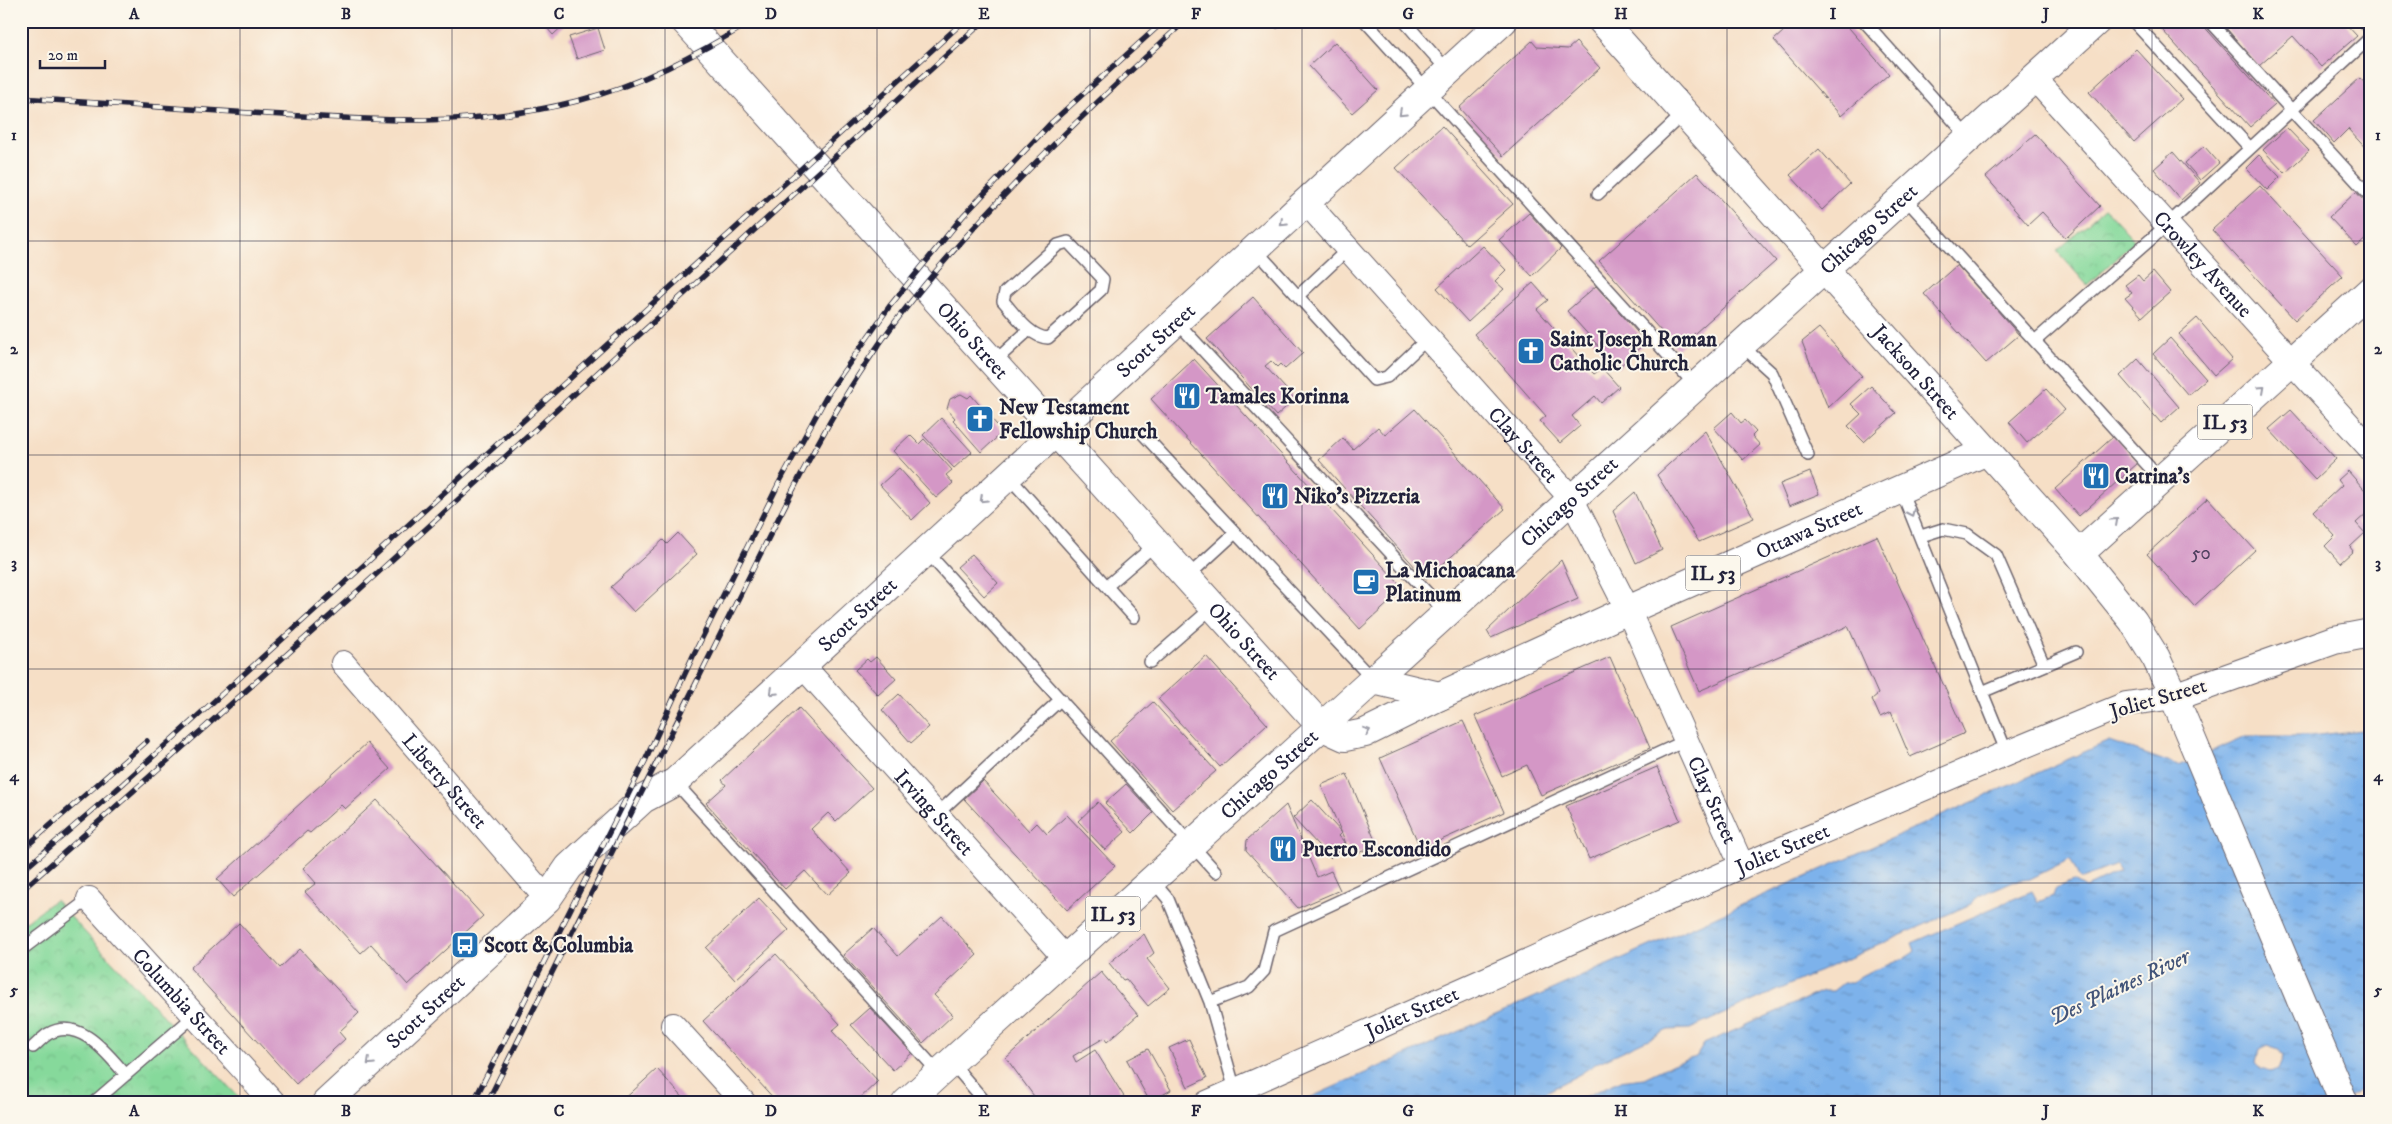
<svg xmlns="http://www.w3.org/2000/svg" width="2392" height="1124" font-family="'IM FELL DW Pica',serif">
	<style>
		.park { fill: url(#park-crowns); stroke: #547e6b }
		.water { fill: url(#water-ripples); stroke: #506a93; fill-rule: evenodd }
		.building { fill: #d497c6 }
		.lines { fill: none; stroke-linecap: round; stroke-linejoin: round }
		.service-casing { stroke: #6c646c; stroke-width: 14 }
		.minor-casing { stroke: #6c646c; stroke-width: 26 }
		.tertiary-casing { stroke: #6c646c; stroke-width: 30 }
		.primary-casing { stroke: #6c646c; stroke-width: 30 }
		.service { stroke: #fff; stroke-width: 11 }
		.minor { stroke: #fff; stroke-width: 24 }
		.tertiary { stroke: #fff; stroke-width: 28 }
		.primary { stroke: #fff; stroke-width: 28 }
		.rail-casing { stroke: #22223b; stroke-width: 5.5 }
		.rail { stroke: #fbf7ec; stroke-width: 4; stroke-dasharray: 11; stroke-linecap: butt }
		.oneway { stroke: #9c9ca7 }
		.grid { fill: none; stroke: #22223b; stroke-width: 1; stroke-opacity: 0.55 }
		.labels { text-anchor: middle; stroke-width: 4; stroke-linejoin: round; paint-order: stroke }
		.number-label { font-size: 19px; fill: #4e3f5e }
		.shield { fill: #fbf7ec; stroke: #636270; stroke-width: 1 }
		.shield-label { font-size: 20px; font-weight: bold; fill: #22223b }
		.street-label { font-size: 21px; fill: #22223b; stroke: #fbf7ec }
		.poi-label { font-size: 21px; font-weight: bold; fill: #22223b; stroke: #fbf7ec; text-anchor: start }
		.water-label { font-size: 22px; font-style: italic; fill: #425479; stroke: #fbf7ec }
		.neatline { fill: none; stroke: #22223b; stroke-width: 2 }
		.grid-label { font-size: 16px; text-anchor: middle; font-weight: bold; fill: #22223b }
	</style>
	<defs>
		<pattern id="park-crowns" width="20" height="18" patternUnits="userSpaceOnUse" patternTransform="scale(1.25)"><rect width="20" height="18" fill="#86d99b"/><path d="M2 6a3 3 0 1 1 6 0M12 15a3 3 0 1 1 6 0" fill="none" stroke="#73ba86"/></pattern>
		<pattern id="water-ripples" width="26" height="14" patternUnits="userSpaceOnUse" patternTransform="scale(1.25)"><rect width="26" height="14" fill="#7db2eb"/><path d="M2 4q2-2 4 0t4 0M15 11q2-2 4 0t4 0" fill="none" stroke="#6690c0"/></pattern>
	</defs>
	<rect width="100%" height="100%" fill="#fbf7ec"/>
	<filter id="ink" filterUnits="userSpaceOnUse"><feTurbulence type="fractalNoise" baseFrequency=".02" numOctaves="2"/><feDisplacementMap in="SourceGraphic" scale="10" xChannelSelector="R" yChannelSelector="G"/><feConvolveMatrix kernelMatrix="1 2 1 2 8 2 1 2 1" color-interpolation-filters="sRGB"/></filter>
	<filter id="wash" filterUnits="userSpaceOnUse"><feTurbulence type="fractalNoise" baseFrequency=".0096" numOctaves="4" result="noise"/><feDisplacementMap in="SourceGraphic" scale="20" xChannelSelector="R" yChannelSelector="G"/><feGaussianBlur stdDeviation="1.12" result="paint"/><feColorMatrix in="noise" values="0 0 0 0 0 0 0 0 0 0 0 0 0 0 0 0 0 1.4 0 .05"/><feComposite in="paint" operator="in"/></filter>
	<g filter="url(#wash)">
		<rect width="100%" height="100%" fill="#f6dfc6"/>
		<path class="park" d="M2105,208L2135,241L2087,285L2057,251Z
			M55,900L244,1103H21V925Z"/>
		<path class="water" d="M2371,729V1084L2335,1103H1572L1619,1081L1644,1078L1673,1064L1696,1057L1704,1044L1823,991H1833L1843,983H1852C1865,968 1898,966 1915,951L1912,943L2032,891L2038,902L2053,896L2056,888L2074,881L2086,888L2120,872L2116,865L2080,879L2070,859L2030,879L2013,881L1979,896L1971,904L1690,1029L1668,1030L1597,1063L1580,1074L1525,1103H1298L2109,741L2179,766L2246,736H2310ZM2267,1045L2279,1049L2283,1057L2278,1069L2270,1072L2261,1069L2256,1062L2259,1049Z"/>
		<g id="blocks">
			<path class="building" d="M541,21H568L553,35Z
				M1271,21H1285L1277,29Z
				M1795,21H1843L1889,74L1841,116L1774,40Z
				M2154,21H2199L2275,105L2250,127Z
				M2220,21H2343L2357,36L2321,67L2293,36L2259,66Z
				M598,28L605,50L577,59L569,37Z
				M1532,41L1537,47L1568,49L1576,42L1600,68L1503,156L1459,108Z
				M1335,42L1378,90L1352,113L1309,66Z
				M2136,49L2182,99L2134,142L2089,92Z
				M2360,78L2371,90V154L2348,129L2334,143L2314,120Z
				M1442,126L1513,204L1467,245L1396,168Z
				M2287,128L2309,151L2285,173L2263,150Z
				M2035,134L2100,206L2066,238L2042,212L2028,225L1986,177Z
				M2204,146L2219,163L2200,180L2185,163Z
				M1819,149L1850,184L1822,210L1790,175Z
				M2173,152L2200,183L2181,200L2154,169Z
				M2259,155L2280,177L2267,190L2246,168Z
				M1697,173L1776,261L1677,349L1599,261Z
				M2260,186L2343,276L2295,320L2212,230Z
				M2356,192L2371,209V234L2357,247L2329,217Z
				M1529,213L1561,248L1532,276L1499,240Z
				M1483,246L1506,270L1495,281L1504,289L1468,322L1437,288Z
				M1957,265L2019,335L1986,363L1924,294Z
				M2153,272L2170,292L2142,317L2125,298L2132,293L2125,285L2138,275L2143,281Z
				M1533,283L1548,300L1537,309L1594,374L1602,368L1619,387L1601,403L1595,396L1572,416L1580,426L1560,443L1540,421L1546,416L1474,334Z
				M1596,286L1646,342L1618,368L1567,311Z
				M1253,297L1303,353L1285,369L1280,364L1277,367L1271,361L1265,366L1295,399L1276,416L1207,339Z
				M2197,318L2232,359L2214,375L2179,334Z
				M1819,328L1862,376L1828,408L1802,342Z
				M2170,338L2206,379L2188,395L2153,354Z
				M1194,359L1404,589L1360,629L1151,399Z
				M2138,359L2179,407L2161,423L2120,376Z
				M1871,386L1896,413L1864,442L1848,426L1861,414L1851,404Z
				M2046,389L2065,410L2027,443L2009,422Z
				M961,394L968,398L971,395L1003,432L981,452L953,420L955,418L947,409L950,399Z
				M1415,409L1505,509L1426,579L1319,460L1343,438L1353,449L1378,427L1385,435Z
				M2291,410L2336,459L2315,479L2269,429Z
				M1732,412L1741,423L1745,420L1756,432L1752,436L1760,445L1743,460L1714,428Z
				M941,418L972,452L954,468L923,435Z
				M1705,431L1754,518L1699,542L1657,475Z
				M910,435L919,444L924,439L952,470L946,475L953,483L936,498L893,451Z
				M2114,436L2138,463L2079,516L2055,489Z
				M899,468L930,503L912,520L880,485Z
				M2348,471L2371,497V515L2368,512L2356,523L2365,533L2350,547L2353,551L2340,563L2325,546L2335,536L2313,512L2342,485L2338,480Z
				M1810,472L1819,494L1789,506L1780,484Z
				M1635,492L1662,550L1636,563L1613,511Z
				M2208,498L2255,550L2194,606L2147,554Z
				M678,533L697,554L634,612L611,587L663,540L667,544Z
				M1877,536L1965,733L1910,757L1891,712L1880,717L1872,699L1878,694L1848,626L1699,691L1671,627Z
				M972,554L998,583L984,596L957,567Z
				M1561,560L1578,599L1491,638L1487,631Z
				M1206,656L1267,724L1220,767L1158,699Z
				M876,657L896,679L878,695L855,670L867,659L870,662Z
				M1610,657L1650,748L1541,795L1527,765L1502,776L1475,716Z
				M899,694L929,727L911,743L882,710Z
				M1153,702L1216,771L1172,810L1110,741Z
				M799,708L872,788L836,821L828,813L811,829L851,873L827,895L805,871L785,889L706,803L726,785L722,780Z
				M1463,721L1504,812L1421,849L1380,758Z
				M367,743L390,769L345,809L341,805L310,833L307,831L233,897L217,879Z
				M1657,767L1680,820L1589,859L1566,806Z
				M1347,774L1377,845L1351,856L1346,844L1330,858L1293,818L1312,800L1342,833L1339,836L1346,844L1343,836L1321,785Z
				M983,781L1029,831L1037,823L1047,834L1067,815L1115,866L1067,910L964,799Z
				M1126,784L1153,813L1133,833L1105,803Z
				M377,800L483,916L408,985L371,944L361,953L305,892L316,883L303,868Z
				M1098,802L1125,832L1105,850L1078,821Z
				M1286,805L1317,877L1331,871L1340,890L1298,908L1246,850L1247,840Z
				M759,898L789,930L735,980L706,948Z
				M942,916L977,955L934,995L953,1015L923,1043L843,955L873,928L898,956Z
				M239,923L280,968L300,949L359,1013L339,1032L345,1039L296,1084L190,968Z
				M1144,934L1154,953L1147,959L1170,988L1148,1006L1126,979L1123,980L1109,963Z
				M776,954L840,1024L832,1031L878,1081L855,1103H778L703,1021Z
				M1101,972L1138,1015L1107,1042L1104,1038L1073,1056L1076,1062L1095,1050L1128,1103H1039L1006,1058Z
				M870,1008L912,1053L893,1070L851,1025Z
				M1189,1039L1207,1078L1188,1087L1169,1048Z
				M1148,1049L1171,1090L1150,1102L1127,1060Z
				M657,1069L688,1103H620Z"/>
		</g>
	</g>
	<g filter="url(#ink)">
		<use href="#blocks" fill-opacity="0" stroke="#6c646c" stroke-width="1"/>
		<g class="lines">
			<defs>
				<path id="service" d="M1365,21L1696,386
					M1404,21L1448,71
					M1864,21L1969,138
					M2133,21L2250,148
					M2210,21L2371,197
					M2363,21L2371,29
					M1598,194L1685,112
					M1904,197L2161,480
					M1068,242L1103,279L1101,290L1048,338C1029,337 1015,314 1003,301L1005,292L1058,245Z
					M1255,249L1374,380L1387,377L1428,338
					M1298,296L1348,249
					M1176,321L1445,612
					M2035,341L2167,225L2371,37
					M1741,345L1772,373L1808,455
					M994,362L1029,330
					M1143,434L1373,680
					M1008,476L1134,617
					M1901,490L1982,692L2076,652
					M1921,536L1943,529L1967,534L1996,555L2044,665
					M926,551L1216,872
					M1187,577L1235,533
					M1107,586L1157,543
					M1150,662L1214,606
					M1982,692L2007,753
					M675,782L939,1073
					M937,814L1061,699
					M1152,880L1168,899L1210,1002L1235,1090
					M21,950L89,899
					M1210,1002L1249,987L1264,971L1274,931L1687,740
					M33,1047C38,1043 43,1037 48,1034C80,1016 108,1055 126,1075
					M951,1062L982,1098
					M93,1103L194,1016"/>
				<g id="minor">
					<path id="s1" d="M2035,79L2371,449"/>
					<path id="s2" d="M1306,202L1571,498L1628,610L1742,866"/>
					<path id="s3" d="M343,663L547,899"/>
					<path id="s4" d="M802,665L1066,959"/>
					<path id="s5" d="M89,899L274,1103"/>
					<path d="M673,1025L744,1103"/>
					<path id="s6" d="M1207,1103L1742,866L2007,753L2126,704L2174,697"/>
				</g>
				<g id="tertiary">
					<path id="s7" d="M685,21L1321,726"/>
					<path id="s8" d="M1602,21L1987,451"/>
					<path d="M2079,554L2133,621L2156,658L2174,697L2344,1103"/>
					<path id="s9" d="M1373,680L2097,21"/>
					<path d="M2174,697L2334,640L2371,633"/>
				</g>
				<g id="primary">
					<path id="s10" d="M1321,726L1345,737L1365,733L1440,696L1628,610L1987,451L2079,554L2371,290"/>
					<path id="s11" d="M326,1103L547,899L569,867L643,799L675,782L1503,21"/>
					<path id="s12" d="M906,1103L1373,680L1440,696"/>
				</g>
			</defs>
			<use href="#service" class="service-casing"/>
			<use href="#minor" class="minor-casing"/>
			<use href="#tertiary" class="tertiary-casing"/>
			<use href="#primary" class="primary-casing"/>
			<use href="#service" class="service"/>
			<use href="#minor" class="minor"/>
			<use href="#tertiary" class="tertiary"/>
			<use href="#primary" class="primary"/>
			<defs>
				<path id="rail" d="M21,98C103,103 184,109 266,114C373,120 472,128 577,101C640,85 697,55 752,21
					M21,851L147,741
					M21,872L116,790L964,21
					M21,891L349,599L984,21
					M473,1103L645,761L693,656L779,483L829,392L889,307L963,216L1052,122L1164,21
					M487,1103C566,945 645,787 723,629C775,526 829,408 899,317C983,208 1084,113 1185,21"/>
			</defs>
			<use href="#rail" class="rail-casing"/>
			<use href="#rail" class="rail"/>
		</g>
		<defs><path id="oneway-chevron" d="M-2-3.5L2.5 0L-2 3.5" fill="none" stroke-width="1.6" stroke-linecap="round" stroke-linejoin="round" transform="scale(1.25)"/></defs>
		<g class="oneway">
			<use href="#oneway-chevron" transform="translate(1402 113) rotate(137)"/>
			<use href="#oneway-chevron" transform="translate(1283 223) rotate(137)"/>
			<use href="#oneway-chevron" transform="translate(2262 389) rotate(-42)"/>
			<use href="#oneway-chevron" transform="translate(983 499) rotate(137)"/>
			<use href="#oneway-chevron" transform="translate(1911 513) rotate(66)"/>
			<use href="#oneway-chevron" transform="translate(2115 521) rotate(-42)"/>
			<use href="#oneway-chevron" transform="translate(773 692) rotate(137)"/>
			<use href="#oneway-chevron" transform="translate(1367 731) rotate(-21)"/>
			<use href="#oneway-chevron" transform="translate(608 857) rotate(137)"/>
			<use href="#oneway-chevron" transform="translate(370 1062) rotate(137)"/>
		</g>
	</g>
	<path class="grid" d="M240,21V1103M452,21V1103M665,21V1103M877,21V1103M1090,21V1103M1302,21V1103M1515,21V1103M1727,21V1103M1940,21V1103M2152,21V1103M21,241H2371M21,455H2371M21,669H2371M21,883H2371"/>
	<defs>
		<symbol id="church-square" viewBox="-11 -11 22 22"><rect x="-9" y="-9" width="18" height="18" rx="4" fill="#1f6fb2" stroke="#fbf7ec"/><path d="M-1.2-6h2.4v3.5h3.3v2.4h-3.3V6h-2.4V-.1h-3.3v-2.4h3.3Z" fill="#fff"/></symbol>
		<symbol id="restaurant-square" viewBox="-11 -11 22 22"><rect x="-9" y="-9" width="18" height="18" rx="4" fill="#1f6fb2" stroke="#fbf7ec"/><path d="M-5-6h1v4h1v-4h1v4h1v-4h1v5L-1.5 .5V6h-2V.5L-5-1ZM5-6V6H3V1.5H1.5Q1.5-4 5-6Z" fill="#fff"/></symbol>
		<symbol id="cafe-square" viewBox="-11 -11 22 22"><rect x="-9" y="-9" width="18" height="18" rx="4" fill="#1f6fb2" stroke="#fbf7ec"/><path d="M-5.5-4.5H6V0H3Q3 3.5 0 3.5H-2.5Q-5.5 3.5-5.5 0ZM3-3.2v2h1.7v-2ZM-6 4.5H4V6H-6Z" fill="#fff"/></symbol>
		<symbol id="bus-square" viewBox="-11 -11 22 22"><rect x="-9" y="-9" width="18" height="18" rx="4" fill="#1f6fb2" stroke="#fbf7ec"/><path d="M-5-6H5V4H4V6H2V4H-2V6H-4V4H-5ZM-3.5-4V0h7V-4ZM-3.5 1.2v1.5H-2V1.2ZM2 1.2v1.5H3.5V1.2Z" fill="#fff"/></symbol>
	</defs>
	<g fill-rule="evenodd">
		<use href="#church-square" x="1515" y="335" width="32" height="32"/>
		<use href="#restaurant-square" x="1171" y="380" width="32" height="32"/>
		<use href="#church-square" x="964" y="403" width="32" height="32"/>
		<use href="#restaurant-square" x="2080" y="460" width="32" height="32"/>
		<use href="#restaurant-square" x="1259" y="480" width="32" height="32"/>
		<use href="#cafe-square" x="1350" y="566" width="32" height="32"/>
		<use href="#restaurant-square" x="1267" y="833" width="32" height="32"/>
		<use href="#bus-square" x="449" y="929" width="32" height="32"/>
	</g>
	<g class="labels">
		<g class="number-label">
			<text x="2201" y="559">50</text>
		</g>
		<g class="shield">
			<rect x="2197.5" y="404.5" width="55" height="35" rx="4"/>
			<rect x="1685.5" y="555.5" width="55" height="35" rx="4"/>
			<rect x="1085.5" y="896.5" width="55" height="35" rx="4"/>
		</g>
		<g class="shield-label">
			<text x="2225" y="429">IL 53</text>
			<text x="1713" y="580">IL 53</text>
			<text x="1113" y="921">IL 53</text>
		</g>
		<g class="street-label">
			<text dy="7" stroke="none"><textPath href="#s9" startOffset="670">Chicago Street</textPath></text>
			<text dy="7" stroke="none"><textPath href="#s1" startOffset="250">Crowley Avenue</textPath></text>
			<text dy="7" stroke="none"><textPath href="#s7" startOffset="430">Ohio Street</textPath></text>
			<text dy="7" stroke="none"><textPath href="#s11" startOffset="1129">Scott Street</textPath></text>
			<text dy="7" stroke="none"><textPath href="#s8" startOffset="471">Jackson Street</textPath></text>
			<text dy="7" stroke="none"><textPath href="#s2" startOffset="326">Clay Street</textPath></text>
			<text dy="7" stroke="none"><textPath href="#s9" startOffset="265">Chicago Street</textPath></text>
			<text dy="7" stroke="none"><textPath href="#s10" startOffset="535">Ottawa Street</textPath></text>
			<text dy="7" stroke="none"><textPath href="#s11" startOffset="724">Scott Street</textPath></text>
			<text dy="7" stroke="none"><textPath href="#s7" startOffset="835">Ohio Street</textPath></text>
			<text transform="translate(2158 698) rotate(-16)" y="7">Joliet Street</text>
			<text dy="7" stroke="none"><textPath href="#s12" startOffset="490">Chicago Street</textPath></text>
			<text dy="7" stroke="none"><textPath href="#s3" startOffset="156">Liberty Street</textPath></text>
			<text dy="7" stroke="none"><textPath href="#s2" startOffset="731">Clay Street</textPath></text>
			<text dy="7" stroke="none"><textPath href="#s4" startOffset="198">Irving Street</textPath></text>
			<text dy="7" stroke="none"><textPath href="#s6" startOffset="629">Joliet Street</textPath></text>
			<text dy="7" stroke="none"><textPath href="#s5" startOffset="138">Columbia Street</textPath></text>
			<text dy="7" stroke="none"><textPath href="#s11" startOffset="135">Scott Street</textPath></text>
			<text dy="7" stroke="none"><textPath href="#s6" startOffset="224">Joliet Street</textPath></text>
		</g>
		<g class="poi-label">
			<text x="1550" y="346">Saint Joseph Roman<tspan x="1550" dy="24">Catholic Church</tspan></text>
			<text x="1206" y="403">Tamales Korinna</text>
			<text x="999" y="414">New Testament<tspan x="999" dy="24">Fellowship Church</tspan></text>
			<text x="2115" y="483">Catrina’s</text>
			<text x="1294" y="503">Niko's Pizzeria</text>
			<text x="1385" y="577">La Michoacana<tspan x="1385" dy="24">Platinum</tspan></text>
			<text x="1302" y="856">Puerto Escondido</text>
			<text x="484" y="952">Scott &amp; Columbia</text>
		</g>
		<g class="water-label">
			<text transform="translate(2119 986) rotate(-25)" y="8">Des Plaines River</text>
		</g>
	</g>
	<rect width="2392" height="1124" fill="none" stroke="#fbf7ec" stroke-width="55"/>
	<path d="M40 60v8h65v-8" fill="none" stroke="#22223b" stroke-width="2.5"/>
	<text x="48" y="60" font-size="15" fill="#22223b" stroke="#fbf7ec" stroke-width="4" paint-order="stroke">20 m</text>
	<rect x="28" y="28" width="2336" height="1068" class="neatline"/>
	<g class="grid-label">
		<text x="134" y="19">A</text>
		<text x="346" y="19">B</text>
		<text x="559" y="19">C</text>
		<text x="771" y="19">D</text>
		<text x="984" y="19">E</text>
		<text x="1196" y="19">F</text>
		<text x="1408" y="19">G</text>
		<text x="1621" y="19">H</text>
		<text x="1833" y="19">I</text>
		<text x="2046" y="19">J</text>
		<text x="2258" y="19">K</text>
		<text x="14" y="140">1</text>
		<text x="2378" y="140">1</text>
		<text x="14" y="354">2</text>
		<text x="2378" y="354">2</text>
		<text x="14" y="568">3</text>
		<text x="2378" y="568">3</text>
		<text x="14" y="781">4</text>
		<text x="2378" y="781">4</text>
		<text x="14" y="995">5</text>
		<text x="2378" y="995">5</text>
		<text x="134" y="1116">A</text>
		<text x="346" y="1116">B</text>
		<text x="559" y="1116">C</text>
		<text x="771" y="1116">D</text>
		<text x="984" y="1116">E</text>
		<text x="1196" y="1116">F</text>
		<text x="1408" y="1116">G</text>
		<text x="1621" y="1116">H</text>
		<text x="1833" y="1116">I</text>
		<text x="2046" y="1116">J</text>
		<text x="2258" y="1116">K</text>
	</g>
</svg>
